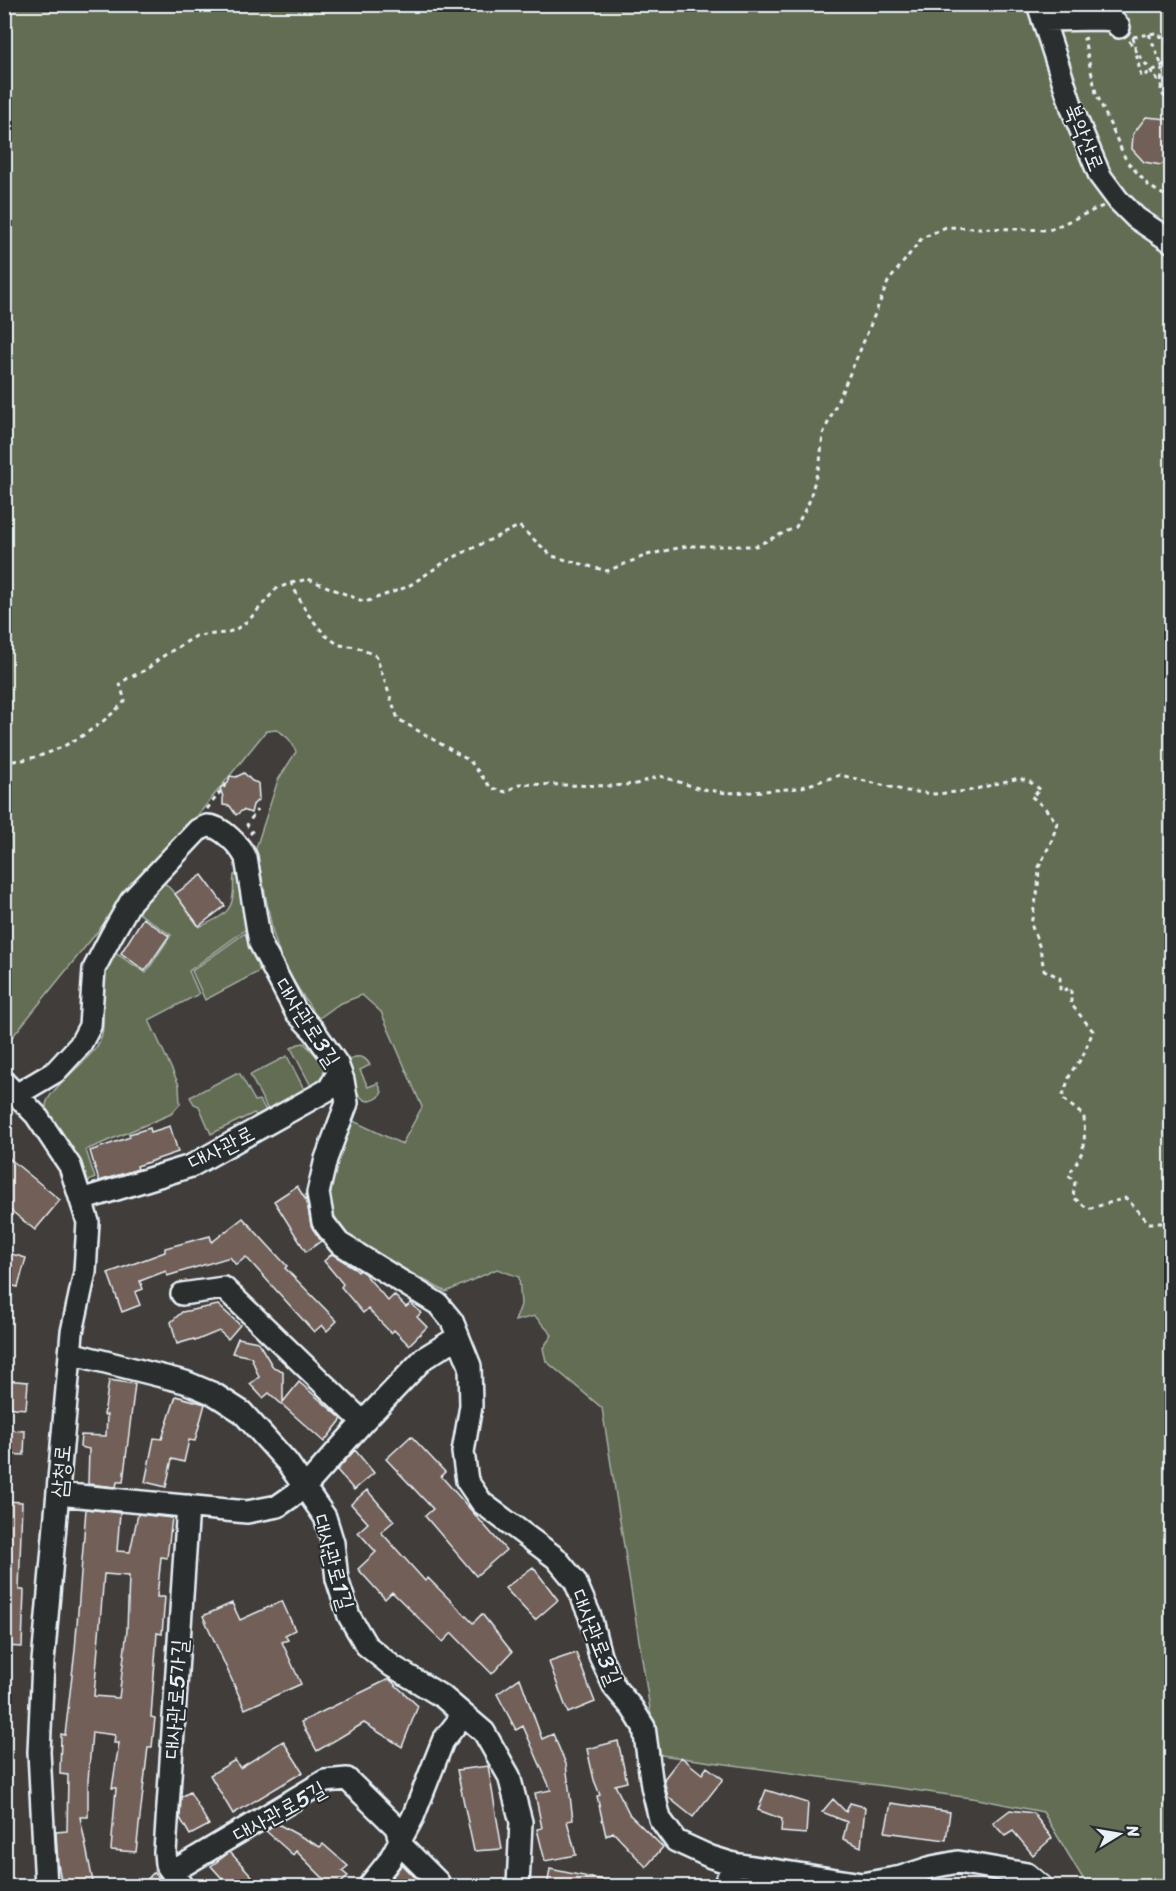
<svg xmlns="http://www.w3.org/2000/svg" width="1176" height="1891" font-family="Sriracha,'Poor Story',sans-serif">
	<style>
		.green { fill: #646d53; stroke: #a6afa6; stroke-width: 1.5 }
		.building { fill: #726159; stroke: #e8f1f8; stroke-width: 1.5; fill-rule: evenodd }
		.lines { fill: none; stroke-linecap: round; stroke-linejoin: round }
		.minor-casing { stroke: #e8f1f8; stroke-width: 26 }
		.path { stroke: #e8f1f8; stroke-width: 3; stroke-dasharray: 4.5 4.5; stroke-linecap: butt }
		.minor { stroke: #2a2d2e; stroke-width: 21 }
		.labels { text-anchor: middle; stroke-width: 4.5; stroke-linejoin: round; paint-order: stroke }
		.street-label { font-size: 22px; fill: #e8f1f8; stroke: #2a2d2e }
	</style>
	<rect width="100%" height="100%" fill="#403d3b"/>
	<filter id="ink" filterUnits="userSpaceOnUse"><feTurbulence type="fractalNoise" baseFrequency=".0167" numOctaves="2"/><feDisplacementMap in="SourceGraphic" scale="12" xChannelSelector="R" yChannelSelector="G"/><feConvolveMatrix kernelMatrix="1 2 1 2 8 2 1 2 1" color-interpolation-filters="sRGB"/></filter>
	<g filter="url(#ink)">
		<path class="green" d="M5,5H1171V1886H1090L1082,1877L1043,1812L978,1799L661,1755L653,1728L602,1408L546,1361L543,1348L552,1335L535,1316L515,1321L521,1305L519,1277L497,1269L446,1292L355,1242L340,1226L330,1207L328,1189L347,1118L402,1144L422,1107L381,1012L362,995L339,1004L318,1019L283,965L273,933L256,848L278,780L296,752C292,741 287,736 277,730L266,731L181,836L132,889L5,1046Z
			M238,873L255,941L251,948L260,971L205,1000L192,971L245,933L250,945L245,930L189,971L199,994L149,1020L179,1085L180,1104L171,1114L86,1150L95,1178L87,1182C82,1171 77,1159 71,1148C65,1137 44,1120 46,1105C47,1091 87,1062 97,1046C108,1028 101,1011 100,992C99,981 103,967 105,955L114,952L146,973L171,935L137,912L162,880L176,895L199,927C214,920 232,915 233,895C234,889 233,882 234,875Z
			M304,1043C318,1057 337,1071 311,1086L291,1048L298,1044Z
			M287,1056L305,1091L268,1110L250,1075Z
			M355,1057C362,1056 366,1058 370,1065L360,1070L368,1087L378,1083L382,1092L379,1097C360,1111 354,1084 347,1070L350,1060Z
			M236,1073L240,1074L255,1101L259,1100L268,1113L259,1118L254,1113L211,1134L199,1106L194,1104L190,1097Z"/>
		<path class="building" d="M1146,117L1168,119L1172,124V156L1161,165L1144,162L1132,149L1133,134Z
			M244,773L252,781L258,783L259,799L253,805L251,813L243,810L236,815L230,806L223,805V797L220,788L228,783L230,776L236,777Z
			M202,875L225,906L199,926L175,894Z
			M143,918L169,936L145,971L121,953Z
			M170,1126L178,1152L137,1166L138,1169L99,1181L90,1151L130,1137L129,1134L150,1128L151,1132Z
			M4,1154L60,1200L35,1230L4,1205Z
			M297,1186L307,1202L311,1225L321,1241L306,1252L274,1201Z
			M243,1218L287,1266L285,1268L337,1321L327,1331L322,1325L314,1332L246,1257L236,1265L230,1257L167,1276L166,1271L140,1281L143,1289L135,1292L140,1305L122,1312L108,1273L165,1252V1248L210,1236L212,1242Z
			M4,1252L26,1258L18,1287L4,1284Z
			M332,1254L353,1267L358,1272L359,1270L364,1273L388,1301L394,1295L406,1307L411,1303L421,1313L417,1317L427,1327L409,1345L394,1330L391,1333L368,1309L363,1313L341,1287L343,1284L324,1261Z
			M218,1305L240,1325L228,1339L219,1331L195,1341L194,1339L177,1344L171,1322L182,1312Z
			M238,1338L258,1342L273,1367L283,1371V1402L299,1382L342,1419L324,1442L269,1393L263,1398L250,1384L259,1377L251,1357L232,1353Z
			M4,1380L28,1382L26,1409L4,1407Z
			M109,1380L135,1384L123,1482H117L116,1487L88,1484L89,1449L80,1447L81,1435L106,1436L107,1415H104Z
			M176,1396L205,1404L195,1441L189,1440L184,1462L172,1459L166,1487L145,1482L154,1438L162,1439Z
			M4,1430L25,1431L24,1455L4,1454Z
			M411,1436L445,1472L441,1476L506,1550L476,1576L425,1516L433,1509L386,1459Z
			M355,1450L374,1473L354,1490L337,1470Z
			M367,1490L394,1521L381,1532L425,1581L428,1578L473,1623L482,1614L512,1652L492,1674L452,1633L443,1642L392,1592L385,1599L358,1569L376,1552L358,1532L368,1523L351,1504Z
			M4,1501L22,1502L19,1590H24L22,1647L4,1646Z
			M86,1509L120,1513L117,1551L130,1552L138,1514L172,1518L167,1558L161,1557L157,1597H165L162,1634L157,1633L151,1717L155,1718L152,1747H148L136,1852L111,1850L116,1788H112L119,1743H114L115,1735L92,1732L88,1781V1817H80L94,1887H62L58,1864L56,1832L67,1831L68,1775L60,1774L61,1734L65,1735L75,1650ZM104,1574L129,1576L127,1630L119,1698L94,1696Z
			M533,1567L558,1600L535,1620L505,1588Z
			M282,1601L295,1630L285,1635L288,1640L282,1642L301,1684L245,1709L203,1616L232,1603L240,1620Z
			M576,1653L595,1702L568,1713L549,1662Z
			M520,1678L542,1739L553,1734L566,1764L573,1820L567,1821L576,1855L545,1861L537,1829L542,1828L535,1793L551,1790L523,1726L516,1730L497,1694Z
			M389,1679L418,1706L402,1747L364,1723L317,1751L301,1722Z
			M283,1741L303,1772L233,1814L210,1775L235,1760L240,1768Z
			M618,1741L627,1782L615,1785L630,1815L663,1847L646,1867L613,1832L606,1836L597,1796L600,1795L594,1780L587,1749Z
			M681,1757L702,1774L707,1767L723,1779L693,1817L668,1797L665,1784L664,1779Z
			M488,1766L502,1849L474,1851L457,1770Z
			M766,1790L808,1803L806,1834L781,1832L782,1819L758,1810Z
			M190,1792L209,1825L190,1835L180,1818L181,1797Z
			M833,1799L846,1812L850,1803L865,1807L861,1847L843,1839L847,1822L822,1812Z
			M891,1803L950,1812L946,1840L885,1832Z
			M1010,1810L1033,1813L1052,1838L1033,1855L1013,1831L1005,1836L993,1823Z
			M278,1824L320,1847L323,1844L348,1866L342,1871L348,1876L337,1887H332L296,1851L293,1855L266,1831Z
			M230,1852L262,1887H230L211,1866Z
			M402,1864L424,1887H391L388,1883Z
			M550,1869L608,1881V1887H547Z
			M154,1872L167,1887H140Z
			M742,1878L762,1882L795,1887H738Z"/>
		<g class="lines">
			<defs>
				<path id="minor" d="M1038,4L1073,111L1100,176L1118,200L1136,218L1172,242
					M1043,20L1102,19L1113,20L1119,27
					M4,1082L36,1115L70,1166L88,1222L85,1272L72,1332L43,1662L39,1752L46,1886
					M16,1095L55,1072L80,1045L90,1026L94,969L111,936L131,901L198,830C201,829 204,827 207,826C221,825 241,847 246,858L260,943L296,1012L314,1031L337,1064L343,1080L347,1103L326,1159L318,1193L323,1222L339,1243L438,1304L452,1321L470,1366L471,1406L463,1452L467,1481L482,1503L556,1558L575,1581L590,1616L600,1656L615,1688L632,1708L644,1727L652,1786L660,1819L676,1841L711,1857L734,1864L862,1884L901,1877L932,1867L958,1862L1027,1874L1041,1886
					M81,1200L191,1166L329,1089L337,1075V1064
					M182,1294L224,1288L363,1422
					M70,1353L185,1382L214,1394L242,1412L287,1462L325,1517L333,1543L337,1579L349,1616L366,1645L392,1666L443,1697L484,1732L509,1776L521,1822L518,1886
					M58,1494L247,1512L278,1506L305,1487L363,1422L424,1358L458,1337
					M399,1843L438,1882L439,1886
					M172,1872L325,1781L347,1779L396,1827L400,1840
					M182,1886L166,1864L165,1852L188,1506
					M369,1886L389,1861L413,1817L443,1741L463,1715
					M724,1886L734,1864"/>
			</defs>
			<use href="#minor" class="minor-casing"/>
			<path class="path" d="M1149,34L1162,66L1161,92L1172,107
				M1133,37L1155,33L1167,40L1172,47
				M1133,37L1141,77L1172,60
				M1087,38L1084,39L1096,93L1126,160L1149,186L1172,200
				M1129,41L1172,100
				M291,583L308,579L365,602L407,587L448,560L519,526L552,556L607,571L647,555L687,546H756L796,527L809,502L820,462L823,434L859,353L888,282L922,238L946,227L1049,230L1103,206
				M4,761C46,763 97,731 125,701L120,684L128,678L146,670L160,658L196,636L225,633L235,630L249,620L276,589L291,583L307,613L325,635L339,645L357,647L376,656L398,719L470,761L491,788L506,792L519,784L612,786L636,784L660,776L698,788L726,793L752,792L799,788L840,775L907,791L935,794L968,791L1019,778L1030,782L1041,790L1031,796L1045,808L1057,823L1052,840L1039,867L1038,889L1031,924L1040,948L1044,970L1060,978V991L1071,988V1004L1093,1031L1082,1058L1071,1072L1062,1098L1084,1116C1085,1145 1086,1151 1068,1175L1075,1182L1073,1197L1088,1209L1126,1198L1149,1223H1172
				M207,809L226,784
				M250,834L252,832L247,825L257,810"/>
			<use href="#minor" class="minor"/>
		</g>
	</g>
	<g class="labels">
		<g class="street-label">
			<text transform="translate(1085 137) rotate(68)" y="8">북악산로</text>
			<text transform="translate(308 1022) rotate(57)" y="8">대사관로3길</text>
			<text transform="translate(221 1147) rotate(-27)" y="8">대사관로</text>
			<text transform="translate(60 1471) rotate(-85)" y="8">삼청로</text>
			<text transform="translate(334 1562) rotate(74)" y="8">대사관로1길</text>
			<text transform="translate(597 1637) rotate(68)" y="8">대사관로3길</text>
			<text transform="translate(175 1699) rotate(-86)" y="8">대사관로5가길</text>
			<text transform="translate(279 1811) rotate(-29)" y="8">대사관로5길</text>
		</g>
	</g>
	<rect width="1176" height="1891" fill="none" stroke="#2a2d2e" stroke-width="24"/>
	<rect x="12" y="12" width="1152" height="1867" fill="none" stroke="#e8f1f8" stroke-width="2" filter="url(#ink)"/>
	<g transform="translate(1119 1834) rotate(79)" stroke="#2a2d2e" stroke-width="4.5" paint-order="stroke">
	<path d="M0-4.5L10 22L0 15L-10 22Z" fill="#e8f1f8"/>
	<text y="-9" font-size="16" font-weight="bold" text-anchor="middle" fill="#e8f1f8">N</text>
	</g>
</svg>
